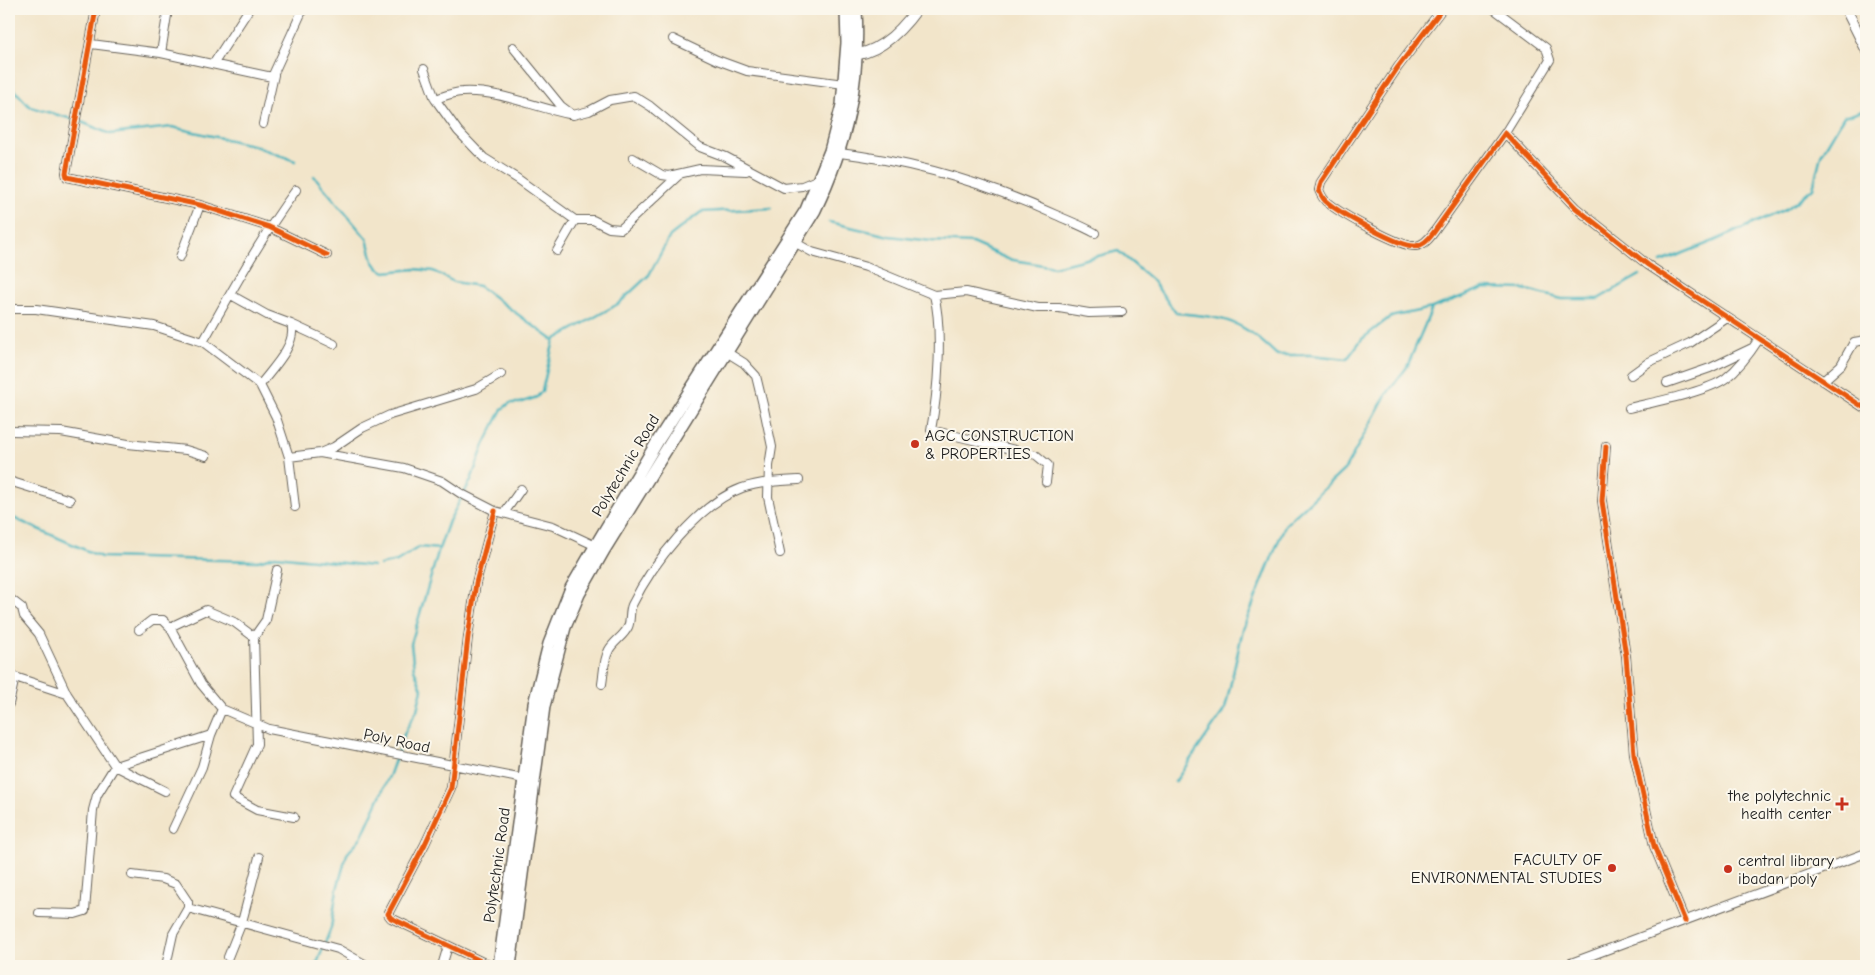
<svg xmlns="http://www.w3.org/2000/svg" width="1875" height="975" font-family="'Comic Neue',sans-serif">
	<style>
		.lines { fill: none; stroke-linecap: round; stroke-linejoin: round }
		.stream { stroke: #42b2bc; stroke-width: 2.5 }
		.street-casing { stroke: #676259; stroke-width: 10 }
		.secondary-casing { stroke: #676259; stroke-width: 12 }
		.primary-casing { stroke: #676259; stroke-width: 14 }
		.street { stroke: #fff; stroke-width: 8 }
		.secondary { stroke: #fff; stroke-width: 10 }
		.primary { stroke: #fff; stroke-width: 11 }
		.cycleway-casing { stroke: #fbf7ec; stroke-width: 8 }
		.cycleway { stroke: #e8590c; stroke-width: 5 }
		.poi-dot { fill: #c8321e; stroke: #fbf7ec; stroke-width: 2 }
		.labels { text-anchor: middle; stroke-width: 4; stroke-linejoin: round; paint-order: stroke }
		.poi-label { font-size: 16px; fill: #1c1c1c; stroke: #fbf7ec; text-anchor: start }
		.street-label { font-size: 16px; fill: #1c1c1c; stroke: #fbf7ec }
	</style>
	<rect width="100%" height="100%" fill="#fbf7ec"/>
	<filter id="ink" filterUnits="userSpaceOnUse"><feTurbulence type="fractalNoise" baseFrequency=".02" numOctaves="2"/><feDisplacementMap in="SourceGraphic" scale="10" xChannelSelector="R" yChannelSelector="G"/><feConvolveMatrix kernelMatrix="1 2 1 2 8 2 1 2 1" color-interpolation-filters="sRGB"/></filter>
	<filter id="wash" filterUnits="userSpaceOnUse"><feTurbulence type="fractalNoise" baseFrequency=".0096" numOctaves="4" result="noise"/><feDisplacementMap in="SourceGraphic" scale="20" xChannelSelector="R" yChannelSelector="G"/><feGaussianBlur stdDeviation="1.12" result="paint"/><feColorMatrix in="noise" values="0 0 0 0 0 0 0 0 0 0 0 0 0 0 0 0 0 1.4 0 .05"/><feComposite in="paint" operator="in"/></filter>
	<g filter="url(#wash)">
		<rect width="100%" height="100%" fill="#f2e5ca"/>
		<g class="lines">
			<path class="stream" d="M9,84L30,107L79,121L110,134L172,127L252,145L295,161
				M314,176L367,239L373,261L378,268L385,272L415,269L433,271L454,282L479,286L553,340
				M829,222L889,236L931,241L972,243L1008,259L1054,267L1118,251L1152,280L1176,313C1228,318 1239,319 1277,355H1311L1347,359L1362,339L1390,317L1432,308L1484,288L1523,289L1562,299H1598L1640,275
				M1661,262L1714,241L1788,208L1813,188L1821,155L1844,116L1866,109
				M9,516L101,557L258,561L275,556L373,566
				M380,565L397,561L419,547L439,549
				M1175,782L1225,709L1243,629L1285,525L1345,469L1386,395L1407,367L1432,308
				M316,966L331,928L337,889L347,854L362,836L390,774L405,732L417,710L422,689L414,669L411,644L439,549L449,521L471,480L484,445L502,409L510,403H520L537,397L542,391L554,340L618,304L649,275L670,236L701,212L772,208"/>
		</g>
	</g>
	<g filter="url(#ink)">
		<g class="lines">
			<defs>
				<path id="street" d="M96,9L66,173L67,177L200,205L269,227L327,255
					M1442,9L1398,67L1321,182L1319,190C1321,195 1323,200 1328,203C1340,213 1401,248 1416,246C1424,245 1429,239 1434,232L1505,133L1576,208L1648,265L1866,409
					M1494,9L1546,48L1550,60L1505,133
					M673,39L717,60L747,71L844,84
					M91,44L161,53L272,77L303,9
					M513,47L561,106L573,115L589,111L610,100L634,96L650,106L700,147L726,157L784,188L802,186L819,179
					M161,53L168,9
					M214,63L249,9
					M424,69L435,99L458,131L484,158L518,179L575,220H593L609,228L621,229L680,174
					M435,99C443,97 453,92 462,92C499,90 533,107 569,114
					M263,124L274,75
					M840,153C914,162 988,184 1056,215C1069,221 1083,226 1095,233
					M633,158L662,175L669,176L700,169L746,171
					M796,243L812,252L866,267L934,295L966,292L1038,308H1059L1089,313L1122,312
					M557,251L575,220
					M180,257L200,205
					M231,295L267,315L291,324C298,344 271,370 260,385
					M934,295C943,330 938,393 931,430L1036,455L1048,465L1046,482
					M9,309H36L154,326L203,342L260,385L276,417L289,457L295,507
					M291,324L334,344
					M203,342C232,291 261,237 296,190
					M728,353L744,363L756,376L764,409L772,447L769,466L768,497L780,553
					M1631,375L1649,362L1690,343L1727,318
					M1823,381L1841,365L1854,342L1866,340
					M1667,383L1710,368L1752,348
					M1629,408C1654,402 1707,392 1726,378C1740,367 1750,353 1759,339
					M9,431L61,432L128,444L186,450L206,456
					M1606,446L1602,501L1626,656L1634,754L1654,846L1685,921
					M320,453L334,447L362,428L390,415L476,389L501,374
					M289,457L320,453L404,468L442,481L460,493L495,511L553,526L598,547
					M9,481L70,500
					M504,513L521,489
					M277,570L266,620L254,637L257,744L233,797L257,810L294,817
					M9,598L22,608L24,616L39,634L67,694L115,766L165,791
					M170,627L206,610L234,622L254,637
					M139,630L152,620H163L170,627L201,684L222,709L255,723L269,729L529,780
					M9,675L67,694
					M602,684C604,673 603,661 609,650C613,642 624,636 628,627C631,621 629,612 632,605C652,564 698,504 742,488C760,482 780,481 799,480
					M9,704L15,677
					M173,829L202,767L211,735L222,709
					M132,875L163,879L176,884L188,902V908L173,934L166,966
					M188,908L338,949L368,966
					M39,913L75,914L85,911L93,810L97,795L115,766L211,735
					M228,957L242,922L259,857
					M442,966L448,946
					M491,966L391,918L388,914L425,844L451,788L468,637L476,583L495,511
					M1563,966L1866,853"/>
				<path id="secondary" d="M1846,9L1866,49
					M849,55C878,55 901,31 917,9"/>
				<path id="primary" d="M499,966L534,704L549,644L571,588L596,545L659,439L806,210L830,151L842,105L847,43L846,9
					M510,966L544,706L565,627L579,594L604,550L815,210C847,143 860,84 856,9"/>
			</defs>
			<use href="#street" class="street-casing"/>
			<use href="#secondary" class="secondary-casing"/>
			<use href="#primary" class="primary-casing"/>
			<use href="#street" class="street"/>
			<use href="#secondary" class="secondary"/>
			<use href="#primary" class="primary"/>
			<defs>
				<path id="cycleway" d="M96,9L66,173L67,177L200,205L269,227L327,255
					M1442,9L1398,67L1321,182L1319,190C1321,195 1323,200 1328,203C1340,213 1401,248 1416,246C1424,245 1429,239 1434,232L1505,133L1576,208L1648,265L1866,409
					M1606,446L1602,501L1626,656L1634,754L1654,846L1685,921
					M491,966L391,918L388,914L425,844L451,788L468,637L476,583L495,511"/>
			</defs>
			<use href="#cycleway" class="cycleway-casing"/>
			<use href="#cycleway" class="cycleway"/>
		</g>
	</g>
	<g class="poi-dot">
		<circle cx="915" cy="444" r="5"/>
		<path d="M1839.5 796.5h5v5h5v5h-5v5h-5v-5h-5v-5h5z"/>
		<circle cx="1612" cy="868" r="5"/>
		<circle cx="1728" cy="869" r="5"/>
	</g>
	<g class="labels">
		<g class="poi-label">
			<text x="925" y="441">AGC CONSTRUCTION<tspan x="925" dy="18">&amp; PROPERTIES</tspan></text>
			<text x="1831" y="801" text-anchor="end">the polytechnic<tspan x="1831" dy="18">health center</tspan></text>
			<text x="1602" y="865" text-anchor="end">FACULTY OF<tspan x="1602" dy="18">ENVIRONMENTAL STUDIES</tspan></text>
			<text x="1738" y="866">central library<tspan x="1738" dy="18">ibadan poly</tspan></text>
		</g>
		<g class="street-label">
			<text transform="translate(625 465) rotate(-59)" y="6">Polytechnic Road</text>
			<text transform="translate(397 740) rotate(12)" y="6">Poly Road</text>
			<text transform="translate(496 865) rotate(-82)" y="6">Polytechnic Road</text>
		</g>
	</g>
	<rect width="1875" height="975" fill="none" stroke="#fbf7ec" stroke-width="30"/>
</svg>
